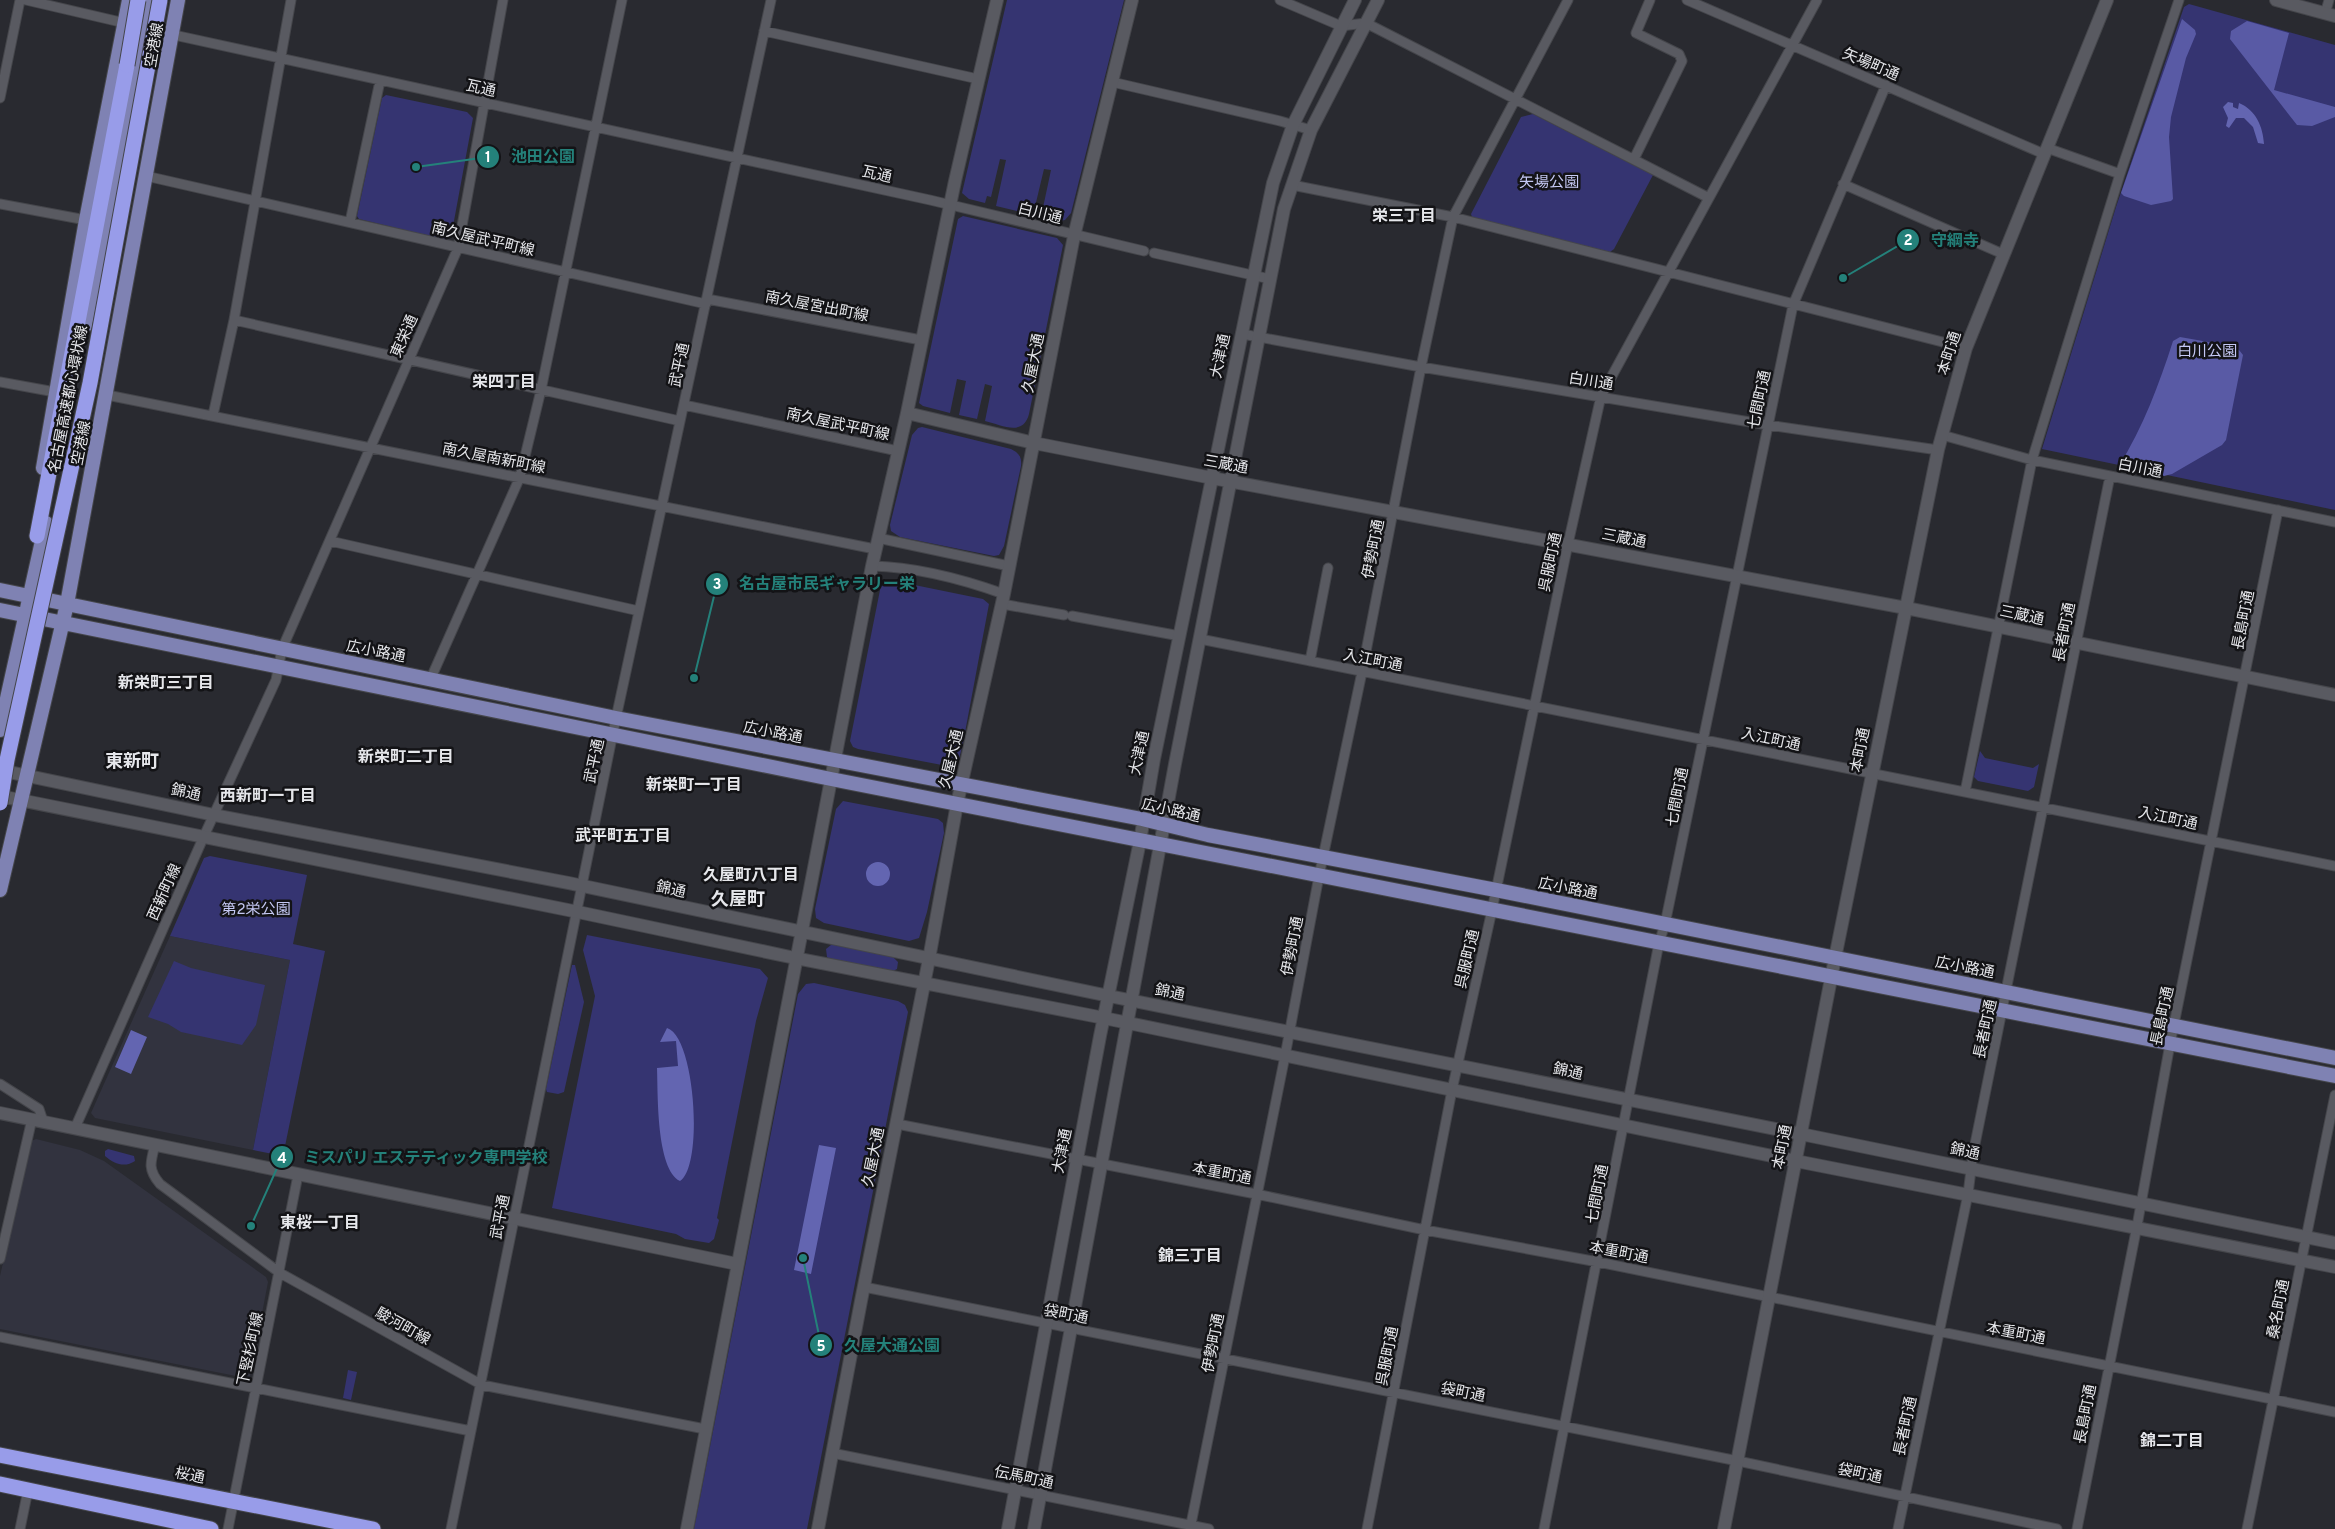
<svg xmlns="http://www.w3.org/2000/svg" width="2335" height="1529" font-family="Overpass,'Noto Sans JP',sans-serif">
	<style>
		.built { fill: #32333f }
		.green { fill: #353471 }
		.forest { fill: #595aa5 }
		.water { fill: #6365b1 }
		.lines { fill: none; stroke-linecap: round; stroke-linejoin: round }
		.street-casing { stroke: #45464b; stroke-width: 11 }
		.secondary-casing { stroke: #45464b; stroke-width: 14 }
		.primary-casing { stroke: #45464b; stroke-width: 16 }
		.highway-casing { stroke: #45464b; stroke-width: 17 }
		.street { stroke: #595a61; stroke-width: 9 }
		.secondary { stroke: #595a61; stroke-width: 12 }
		.primary { stroke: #7f82b3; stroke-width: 14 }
		.highway { stroke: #989ce9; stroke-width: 15 }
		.highway-bridge-casing { stroke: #45464b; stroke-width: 17; stroke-linecap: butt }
		.highway-bridge { stroke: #989ce9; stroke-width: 15 }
		.labels { text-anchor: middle; stroke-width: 5; stroke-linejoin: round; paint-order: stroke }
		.street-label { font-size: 15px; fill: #e6e7eb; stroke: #131316 }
		.park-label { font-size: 15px; fill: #c4c8f3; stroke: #131316 }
		.neighbourhood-label { font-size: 16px; font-weight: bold; fill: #e6e7eb; stroke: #131316 }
		.quarter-label { font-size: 18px; font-weight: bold; fill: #e6e7eb; stroke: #131316 }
		.leader { fill: none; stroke: #24817a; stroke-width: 2 }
		.callout-dot { fill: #24817a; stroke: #131316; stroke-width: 2 }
		.mark-label { font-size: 15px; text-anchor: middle; font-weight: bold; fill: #fff }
		.callout-label { font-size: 16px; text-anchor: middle; font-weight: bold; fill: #24817a; stroke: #131316; stroke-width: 5; stroke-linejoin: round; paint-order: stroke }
	</style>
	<rect width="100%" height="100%" fill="#292a30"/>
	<path class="built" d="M170,936L290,960L253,1150L95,1118L91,1113Z
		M36,1139L80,1150L104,1161L266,1277L268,1282L250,1376L246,1378L0,1329V1276L31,1141Z"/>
	<path class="green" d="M1007,0H1124L1071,213L1065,220L1059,221L1041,217L1051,170L1044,169L1033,215L996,206L1006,160L1000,159L991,197L987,196L985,203L969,199L962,193Z
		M2189,4L2335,45V510L2042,449L2116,207L2184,7Z
		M386,95L467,112L473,118L451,237L446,240L359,219L357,216L382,98Z
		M1533,114L1653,175L1614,249L1610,252L1473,220L1471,214L1521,117Z
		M963,216L1057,238L1063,245L1029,414C1023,437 1002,425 985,421L992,386L985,384L977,419L959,415L966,381L957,379L950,413L923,406L919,403L958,219Z
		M922,427L1011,449C1019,453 1022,457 1021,466L1004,546L999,555L994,556L900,537L891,531L890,525L912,435L918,428Z
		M890,580L983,599L989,604L963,743L959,759L952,765H942L858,749L853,747L850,741L881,585L885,581Z
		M1980,751L1985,758L2033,768L2039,764L2034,787L2028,791L1978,781L1974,777Z
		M843,801L938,819L943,823L944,833L927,912L919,938L909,941L824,923L816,918L815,909L836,809Z
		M210,856L307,875L293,944L325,951L283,1156L253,1150L290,960L170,936L204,858Z
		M587,935L760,969L768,978L756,1021L717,1218L719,1220L714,1239L709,1243L685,1239L676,1234L552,1208L595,996L583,950Z
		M835,944L892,956L898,962L897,969L891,972L830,960L827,957L826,949L831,945Z
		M174,961L191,968L265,985L256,1025L242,1045L181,1032L168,1024L148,1017Z
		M572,965H575L584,1002L564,1092L558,1094L547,1092L546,1089Z
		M814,983L898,1001L905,1005L908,1012L807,1529H694L798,994L806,984Z
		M108,1149L134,1156L135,1161C125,1168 114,1164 105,1156V1151Z
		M348,1370L357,1372L351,1400L343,1398Z"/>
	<path class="forest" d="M2182,19L2195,30L2196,34L2186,58L2171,117L2169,137L2173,199L2171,201L2151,205L2124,196L2121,193Z
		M2247,21L2289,33L2274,90L2335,107V117L2312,126L2297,125L2230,39L2231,31Z
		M2180,337L2231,346L2239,350L2243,355L2226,440L2222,445L2172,474L2164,476L2119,466C2143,427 2159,385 2173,341Z"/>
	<path class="water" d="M2228,102L2233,103V107L2238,109L2239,103C2256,110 2263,127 2264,144L2258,143L2253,127L2244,118H2236L2229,128L2226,126L2228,118L2223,107Z
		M866 874a12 12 0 1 1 24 0a12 12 0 1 1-24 0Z
		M667,1028C695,1036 704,1165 680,1181C656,1169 658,1093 657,1068L678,1066L676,1041L660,1042Z
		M131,1030L147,1037L131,1074L115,1067Z
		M819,1145L836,1148L811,1274L794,1270Z"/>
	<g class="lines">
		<defs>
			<path id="street" d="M26,0L129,24
				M1280,0L1341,26L1366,23L1709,198
				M1687,0L2044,154
				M2325,14L2329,0
				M151,30L930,200L1144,251
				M764,31L978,79
				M1112,82L1280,121L1311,130
				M0,98L20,0
				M2047,148L2120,174
				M1634,159L1682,61L1679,54L1636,33L1650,0
				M146,176L706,304
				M1843,184L2003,254
				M1292,185L1453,217L1966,348
				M0,204L86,220
				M350,222L380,81
				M1154,253L1270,279
				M707,299L921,340
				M234,320L680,421
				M1242,334L1421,367L1768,425L1938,450
				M0,382L55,392
				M107,395L875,549
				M684,405L898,451
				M213,415L234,320L291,0
				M1942,435L2032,460L2335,522
				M878,538L1009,566
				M330,541L639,611
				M872,566C916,567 962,579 1004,594
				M1002,604L1064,615
				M1072,616L1180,636
				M1200,639L2335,866
				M1310,661L1328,568
				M431,678L520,477L541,390L622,0
				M1965,792L2032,460L2120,174L2179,0
				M0,1084L39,1109L43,1121
				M897,1124L1256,1194L1425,1230L1598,1262L2335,1412
				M75,1128L204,836L276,680L282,649L458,248L503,0
				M155,1145C150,1163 148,1170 160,1184L280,1273L482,1385L705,1429
				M0,1259L32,1119
				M864,1287L1738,1461L2057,1529
				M0,1337L471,1431
				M832,1453L1209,1529
				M20,1529L28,1490
				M228,1529L298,1175
				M451,1529L616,718L771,0
				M1190,1529L1285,1056L1319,876L1362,672L1421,367L1453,217L1568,0
				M1367,1529L1452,1090L1492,910L1568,544L1601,396L1817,0
				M1544,1529L1659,943L1665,924L1793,305L1886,85
				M1898,1529L1968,1194L1973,1154L2110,476
				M2077,1529L2137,1226L2170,1044L2278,510
				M2247,1529L2335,1095"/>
			<path id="secondary" d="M2276,0L2335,16
				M907,413L1034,443L1212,478L1906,608L2335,695
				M0,770L214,815L569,883L1109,996L1801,1134L2335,1243
				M0,796L578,912L795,958L1104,1018L1796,1161L2335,1267
				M0,1113L737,1264
				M687,1529L872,566L907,413L955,181L997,0
				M818,1529L861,1301L929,959L957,804L1004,594L1074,236L1132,0
				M1008,1529L1100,1036L1140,841L1154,759L1273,183L1293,125L1355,0
				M1034,1529L1175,764L1284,209L1311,130L1378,0
				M1724,1529L1835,958L1938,450L1966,348L2107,0"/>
			<path id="primary" d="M85,326L148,0
				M43,468L86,220L129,0
				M0,590L616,718L1142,819L1208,835L1496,890L2335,1058
				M0,610L831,779L2335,1076
				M0,730L46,523
				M0,890L67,604L178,0"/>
			<path id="highway" d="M37,536L127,65
				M0,1455L373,1529
				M0,1484L211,1529"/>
		</defs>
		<use href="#street" class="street-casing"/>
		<use href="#secondary" class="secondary-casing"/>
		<use href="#primary" class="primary-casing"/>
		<use href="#highway" class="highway-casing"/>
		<use href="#street" class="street"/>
		<use href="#secondary" class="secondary"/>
		<use href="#primary" class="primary"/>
		<use href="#highway" class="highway"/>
		<defs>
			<path id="highway-bridge" d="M127,65L138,0
				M0,803L7,760L90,383L160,0"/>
		</defs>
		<use href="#highway-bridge" class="highway-bridge-casing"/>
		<use href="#highway-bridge" class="highway-bridge"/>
	</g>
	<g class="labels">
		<g class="street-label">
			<text transform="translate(154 45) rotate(-80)" y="5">空港線</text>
			<text transform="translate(1871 64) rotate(23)" y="5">矢場町通</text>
			<text transform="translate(481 88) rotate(12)" y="5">瓦通</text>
			<text transform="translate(877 174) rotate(12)" y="5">瓦通</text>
			<text transform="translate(1040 213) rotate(14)" y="5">白川通</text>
			<text transform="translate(483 239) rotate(13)" y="5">南久屋武平町線</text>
			<text transform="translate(817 306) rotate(11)" y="5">南久屋宮出町線</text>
			<text transform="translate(404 336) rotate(-66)" y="5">東栄通</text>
			<text transform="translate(1949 353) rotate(-72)" y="5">本町通</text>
			<text transform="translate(1220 356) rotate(-78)" y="5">大津通</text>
			<text transform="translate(1033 363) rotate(-79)" y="5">久屋大通</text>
			<text transform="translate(679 365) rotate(-78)" y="5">武平通</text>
			<text transform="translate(1591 381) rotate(9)" y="5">白川通</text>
			<text transform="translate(68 399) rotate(-79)" y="5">名古屋高速都心環状線</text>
			<text transform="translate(1759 400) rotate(-78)" y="5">七間町通</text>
			<text transform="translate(838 424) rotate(12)" y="5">南久屋武平町線</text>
			<text transform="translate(81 443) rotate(-79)" y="5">空港線</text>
			<text transform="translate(494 458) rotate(11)" y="5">南久屋南新町線</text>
			<text transform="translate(1226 464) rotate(10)" y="5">三蔵通</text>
			<text transform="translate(2140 468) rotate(11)" y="5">白川通</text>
			<text transform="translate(1624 538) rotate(11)" y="5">三蔵通</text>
			<text transform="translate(1373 549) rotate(-79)" y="5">伊勢町通</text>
			<text transform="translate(1550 562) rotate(-78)" y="5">呉服町通</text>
			<text transform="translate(2022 615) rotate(12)" y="5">三蔵通</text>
			<text transform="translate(2243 620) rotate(-79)" y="5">長島町通</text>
			<text transform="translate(2064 632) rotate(-79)" y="5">長者町通</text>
			<text transform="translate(376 651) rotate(11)" y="5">広小路通</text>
			<text transform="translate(1373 660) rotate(11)" y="5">入江町通</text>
			<text transform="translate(773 732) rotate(11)" y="5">広小路通</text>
			<text transform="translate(1771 739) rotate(12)" y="5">入江町通</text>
			<text transform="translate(1860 750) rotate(-79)" y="5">本町通</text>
			<text transform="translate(1139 753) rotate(-78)" y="5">大津通</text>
			<text transform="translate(951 759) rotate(-77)" y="5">久屋大通</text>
			<text transform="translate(594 761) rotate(-78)" y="5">武平通</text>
			<text transform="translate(186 792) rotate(12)" y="5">錦通</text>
			<text transform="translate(1677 797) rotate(-79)" y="5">七間町通</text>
			<text transform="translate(1171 810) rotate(13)" y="5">広小路通</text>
			<text transform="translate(2168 818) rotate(12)" y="5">入江町通</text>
			<text transform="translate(1568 888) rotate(11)" y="5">広小路通</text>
			<text transform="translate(671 889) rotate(12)" y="5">錦通</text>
			<text transform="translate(164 892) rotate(-66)" y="5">西新町線</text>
			<text transform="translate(1292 946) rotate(-79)" y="5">伊勢町通</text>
			<text transform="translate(1467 959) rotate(-77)" y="5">呉服町通</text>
			<text transform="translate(1965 967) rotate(11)" y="5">広小路通</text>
			<text transform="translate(1170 992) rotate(11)" y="5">錦通</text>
			<text transform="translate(2162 1016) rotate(-78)" y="5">長島町通</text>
			<text transform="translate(1985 1029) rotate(-78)" y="5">長者町通</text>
			<text transform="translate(1568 1071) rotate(12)" y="5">錦通</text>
			<text transform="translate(1782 1147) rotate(-79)" y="5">本町通</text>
			<text transform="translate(1062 1151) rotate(-79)" y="5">大津通</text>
			<text transform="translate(1965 1151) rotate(12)" y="5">錦通</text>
			<text transform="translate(873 1157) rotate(-79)" y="5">久屋大通</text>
			<text transform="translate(1222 1173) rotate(11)" y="5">本重町通</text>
			<text transform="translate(1597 1194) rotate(-79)" y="5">七間町通</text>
			<text transform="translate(500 1217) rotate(-79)" y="5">武平通</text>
			<text transform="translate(1619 1252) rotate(11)" y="5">本重町通</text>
			<text transform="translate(2278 1309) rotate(-79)" y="5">桑名町通</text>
			<text transform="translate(1066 1314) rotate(11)" y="5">袋町通</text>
			<text transform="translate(403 1326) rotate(29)" y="5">駿河町線</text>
			<text transform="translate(2016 1333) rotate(11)" y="5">本重町通</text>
			<text transform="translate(1213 1343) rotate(-79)" y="5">伊勢町通</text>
			<text transform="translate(250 1349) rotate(-78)" y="5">下竪杉町線</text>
			<text transform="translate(1387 1356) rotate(-79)" y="5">呉服町通</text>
			<text transform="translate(1463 1392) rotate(11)" y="5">袋町通</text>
			<text transform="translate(2085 1414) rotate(-79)" y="5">長島町通</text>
			<text transform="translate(1905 1426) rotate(-78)" y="5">長者町通</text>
			<text transform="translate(1860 1473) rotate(12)" y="5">袋町通</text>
			<text transform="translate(190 1475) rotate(11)" y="5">桜通</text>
			<text transform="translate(1024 1477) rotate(12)" y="5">伝馬町通</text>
		</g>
		<g class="park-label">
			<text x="1549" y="187">矢場公園</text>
			<text x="2207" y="356">白川公園</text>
			<text x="256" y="914">第2栄公園</text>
		</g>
		<g class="neighbourhood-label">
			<text x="1404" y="221">栄三丁目</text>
			<text x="504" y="387">栄四丁目</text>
			<text x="166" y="688">新栄町三丁目</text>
			<text x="406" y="762">新栄町二丁目</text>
			<text x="694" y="790">新栄町一丁目</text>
			<text x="268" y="801">西新町一丁目</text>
			<text x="623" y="841">武平町五丁目</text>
			<text x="751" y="880">久屋町八丁目</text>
			<text x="320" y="1228">東桜一丁目</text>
			<text x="1190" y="1261">錦三丁目</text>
			<text x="2172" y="1446">錦二丁目</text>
		</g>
		<g class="quarter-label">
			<text x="132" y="767">東新町</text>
			<text x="738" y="905">久屋町</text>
		</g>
	</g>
	<path class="leader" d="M416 167L488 157M1843 278L1908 240M694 678L717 584M251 1226L282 1157M803 1258L821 1345"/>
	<g class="callout-dot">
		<circle cx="416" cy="167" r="5"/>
		<circle cx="1843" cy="278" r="5"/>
		<circle cx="694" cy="678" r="5"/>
		<circle cx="251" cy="1226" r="5"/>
		<circle cx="803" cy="1258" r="5"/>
		<circle cx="488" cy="157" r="12"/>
		<circle cx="1908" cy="240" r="12"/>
		<circle cx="717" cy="584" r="12"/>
		<circle cx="282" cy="1157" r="12"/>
		<circle cx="821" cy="1345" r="12"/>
	</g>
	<g class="mark-label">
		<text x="488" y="162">1</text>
		<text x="1908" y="245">2</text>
		<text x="717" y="589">3</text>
		<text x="282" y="1163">4</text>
		<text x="821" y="1351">5</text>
	</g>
	<g class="callout-label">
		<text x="543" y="162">池田公園</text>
		<text x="1955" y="246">守綱寺</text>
		<text x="827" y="589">名古屋市民ギャラリー栄</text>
		<text x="426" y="1163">ミスパリ エステティック専門学校</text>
		<text x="892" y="1351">久屋大通公園</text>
	</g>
</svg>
